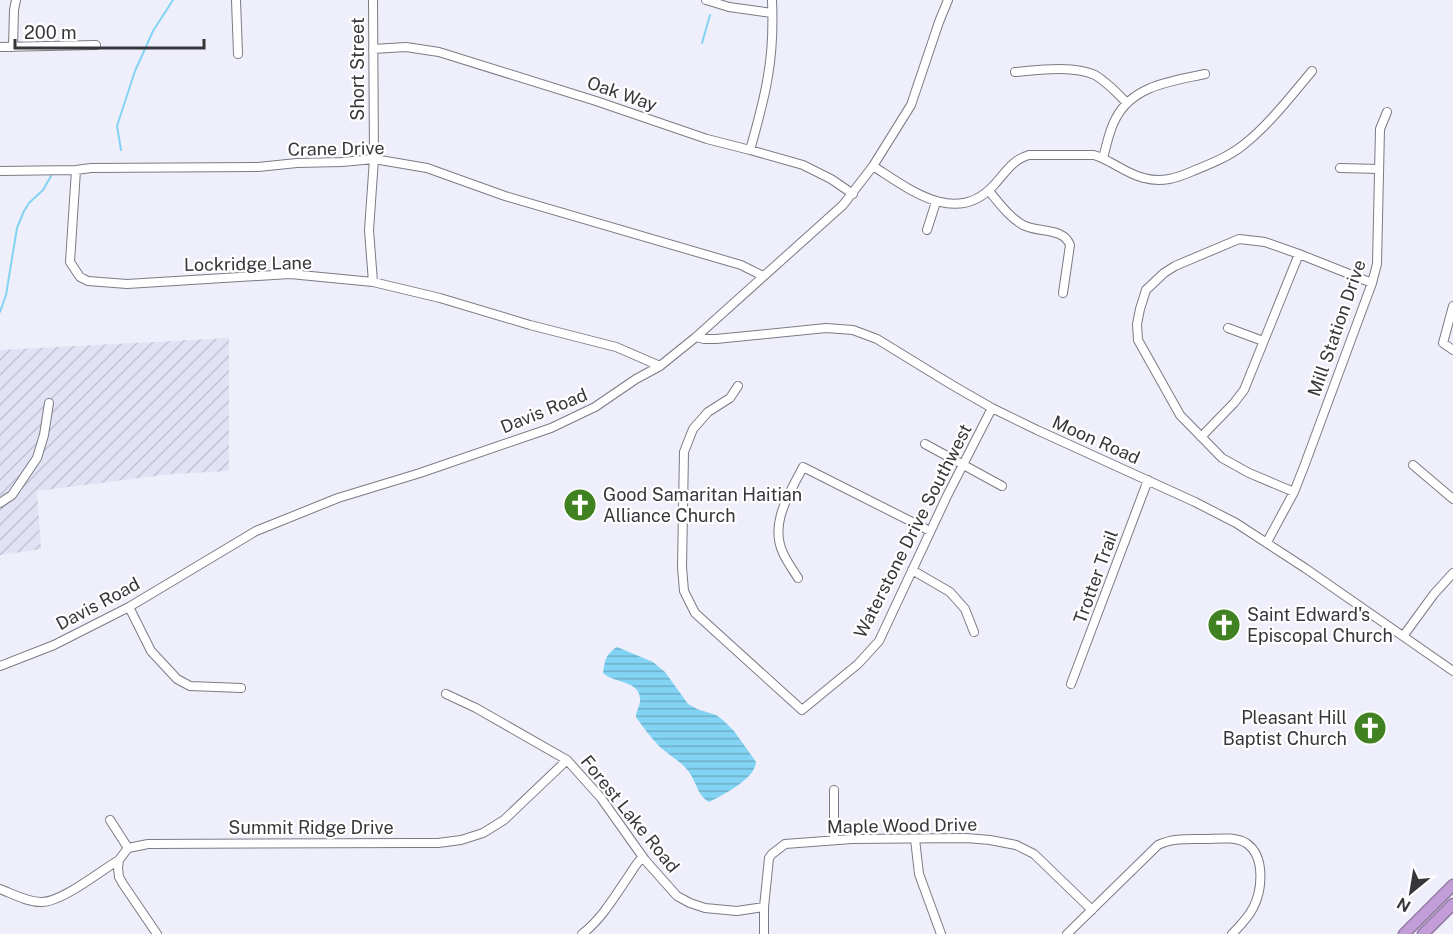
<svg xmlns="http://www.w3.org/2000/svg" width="1453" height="934" font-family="'Public Sans',sans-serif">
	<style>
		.industrial { fill: url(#industrial-furrows) }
		.water { fill: url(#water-rules) }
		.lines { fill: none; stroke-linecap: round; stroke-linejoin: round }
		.stream { stroke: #83d4f4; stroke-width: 2 }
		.minor-casing { stroke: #7b7b85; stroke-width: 10 }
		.highway-casing { stroke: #9179a0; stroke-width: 13 }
		.minor { stroke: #fff; stroke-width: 8 }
		.highway { stroke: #c29dd7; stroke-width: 10 }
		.labels { text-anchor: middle; stroke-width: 4.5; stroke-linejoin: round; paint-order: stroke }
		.street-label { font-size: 18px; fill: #36363b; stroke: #fff }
		.poi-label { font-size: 18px; fill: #36363b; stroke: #fff; text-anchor: start }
	</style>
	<defs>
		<pattern id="industrial-furrows" width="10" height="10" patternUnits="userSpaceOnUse" patternTransform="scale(1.5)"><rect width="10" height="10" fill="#e1e2f4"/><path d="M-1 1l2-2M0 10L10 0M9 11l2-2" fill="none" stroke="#c2c2d2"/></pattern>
		<pattern id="water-rules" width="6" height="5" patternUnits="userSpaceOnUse" patternTransform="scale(1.5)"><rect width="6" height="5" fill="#83d4f4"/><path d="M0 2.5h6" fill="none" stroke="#6cadc7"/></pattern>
	</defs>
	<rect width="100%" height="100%" fill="#eeeffa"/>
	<path class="industrial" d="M229,338V471L172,474L37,491L41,549L0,555V350Z"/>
	<path class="water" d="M617,647L653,662L665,672L688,704L697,709L716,715L723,720L734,731L756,762C755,779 723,795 709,802C699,797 697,785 691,775C683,762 671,757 660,747C651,738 643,727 636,717C636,711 639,708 640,702C642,680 615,684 603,673C605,660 606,654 617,647Z"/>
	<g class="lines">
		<path class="stream" d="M702,43L710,15
			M121,150L117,126L135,71L153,31L173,0
			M0,312L6,295L17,228L24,211L29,203L43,190L51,176"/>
		<defs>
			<path id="minor" d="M236,0L238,54
				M373,0L374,159L369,230L373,282
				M706,0L729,7L772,13
				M0,47L96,45
				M13,47L14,10L16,0
				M373,49L406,47L439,52L596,101L707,139L750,150L803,165L831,179L853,194
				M1015,72C1038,70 1073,65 1095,75C1107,82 1117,93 1127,103
				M750,150C757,125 764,101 768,76C772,53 773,23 772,0
				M1103,158C1107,144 1109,130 1116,118C1133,85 1173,81 1205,74
				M873,166C909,189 956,227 994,185C1006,172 1012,160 1029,155H1094C1111,160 1126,174 1144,178C1162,183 1177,178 1193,171C1210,164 1228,157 1242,146C1268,126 1291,96 1312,71
				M1340,168L1379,169
				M76,170L70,262L80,277L88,281L127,284L290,274L373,282L440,298L530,325L616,347L660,366
				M0,171L76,170L91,168L258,167L297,163L342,162L374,159L427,168L505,196L741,265L763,276
				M989,191C999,203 1009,217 1023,225C1038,233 1063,227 1070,245L1063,293
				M927,230L936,202
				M1453,306L1443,343L1453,350
				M1228,328L1263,341
				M696,337L704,339H716L826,328L853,330L877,339L952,385L992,408L1037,430L1195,502L1236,523L1305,568L1453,671
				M738,386L730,398L708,412L693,429L684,452L682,567L684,591L695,613L802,710L858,664L879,641L947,496L992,408
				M1201,437L1234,403L1244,390L1299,254
				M925,444L1002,486
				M1413,465L1453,499
				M1294,492L1249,473L1222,458L1180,415L1138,340L1137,324L1140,309L1146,290L1164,273L1175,266L1239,239L1265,242L1299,254L1372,283
				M0,503L12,495L37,458L44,435L49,403
				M1267,542L1294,492L1305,464L1372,283L1377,264L1380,129L1387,112
				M912,570L950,592L965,609L974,632
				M798,578C793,570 787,562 783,553C769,523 790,493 803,467L930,531
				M129,607L151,651L177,679L190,686L241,688
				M1404,635L1434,594L1453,573
				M0,666L54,645L129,607L256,531L338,498L420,473L551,428L595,407L636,379L660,366L696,337L843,205L873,166L911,105L939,22L948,0
				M1071,684L1148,480
				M446,694L476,708L567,760L601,798L645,860L677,896L690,903L705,908L737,911L764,907
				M834,790V840
				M110,820L128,848
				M915,839L919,874L941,934
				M0,889C13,894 27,902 41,902C61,903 100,871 119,860
				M157,934L123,884L119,877L118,868L119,860L128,848L148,844L413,843H438L461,840L483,833L504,820L567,760
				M582,934C601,920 615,896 628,877C633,870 636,863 643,857
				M764,934V907L769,858L772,854L785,844L852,839L966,838L990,840L1016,845L1034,854L1092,910
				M1067,934L1158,845C1172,838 1188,839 1204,839C1217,839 1234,836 1246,843C1266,856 1262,891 1253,908C1248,918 1240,926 1232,934"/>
			<path id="highway" d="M1404,934L1453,885
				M1423,934L1453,904"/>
		</defs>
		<use href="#minor" class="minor-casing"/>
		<use href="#highway" class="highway-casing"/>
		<use href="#minor" class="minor"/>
		<use href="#highway" class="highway"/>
	</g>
	<defs>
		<symbol id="church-disc" viewBox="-11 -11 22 22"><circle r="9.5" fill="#408122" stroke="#fff"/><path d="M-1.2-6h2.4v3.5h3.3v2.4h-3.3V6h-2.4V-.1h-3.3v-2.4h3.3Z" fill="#fff"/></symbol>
	</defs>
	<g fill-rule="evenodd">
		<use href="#church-disc" x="561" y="486" width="38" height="38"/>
		<use href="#church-disc" x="1205" y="606" width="38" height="38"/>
		<use href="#church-disc" x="1351" y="709" width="38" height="38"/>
	</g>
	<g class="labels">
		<g class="street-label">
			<text transform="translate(358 69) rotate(-90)" y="6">Short Street</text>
			<text transform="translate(622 94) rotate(19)" y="6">Oak Way</text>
			<text transform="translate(336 149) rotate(-1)" y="6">Crane Drive</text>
			<text transform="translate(248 264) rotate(-1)" y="6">Lockridge Lane</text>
			<text transform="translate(1337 328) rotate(-71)" y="6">Mill Station Drive</text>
			<text transform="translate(544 411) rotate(-22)" y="6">Davis Road</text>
			<text transform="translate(1096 440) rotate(24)" y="6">Moon Road</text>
			<text transform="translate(913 531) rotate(-63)" y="6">Waterstone Drive Southwest</text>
			<text transform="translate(1096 577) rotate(-70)" y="6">Trotter Trail</text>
			<text transform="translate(98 604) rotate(-28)" y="6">Davis Road</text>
			<text transform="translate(630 814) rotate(51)" y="6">Forest Lake Road</text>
			<text transform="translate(902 826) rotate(-1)" y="6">Maple Wood Drive</text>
			<text x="311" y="834">Summit Ridge Drive</text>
		</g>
		<g class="poi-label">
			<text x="603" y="501">Good Samaritan Haitian<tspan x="603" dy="21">Alliance Church</tspan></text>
			<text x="1247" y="621">Saint Edward's<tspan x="1247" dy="21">Episcopal Church</tspan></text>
			<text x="1347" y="724" text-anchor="end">Pleasant Hill<tspan x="1347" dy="21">Baptist Church</tspan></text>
		</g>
	</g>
	<g transform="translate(1411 892) rotate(210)" stroke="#ffffff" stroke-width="4.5" paint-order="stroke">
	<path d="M0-4.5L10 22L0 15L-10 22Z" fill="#36363b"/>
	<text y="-9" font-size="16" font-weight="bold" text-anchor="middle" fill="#36363b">N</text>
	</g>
	<path d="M15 39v9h189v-9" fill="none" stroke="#36363b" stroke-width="3"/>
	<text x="24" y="39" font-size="18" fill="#36363b" stroke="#ffffff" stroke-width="4.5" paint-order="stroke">200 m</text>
</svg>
